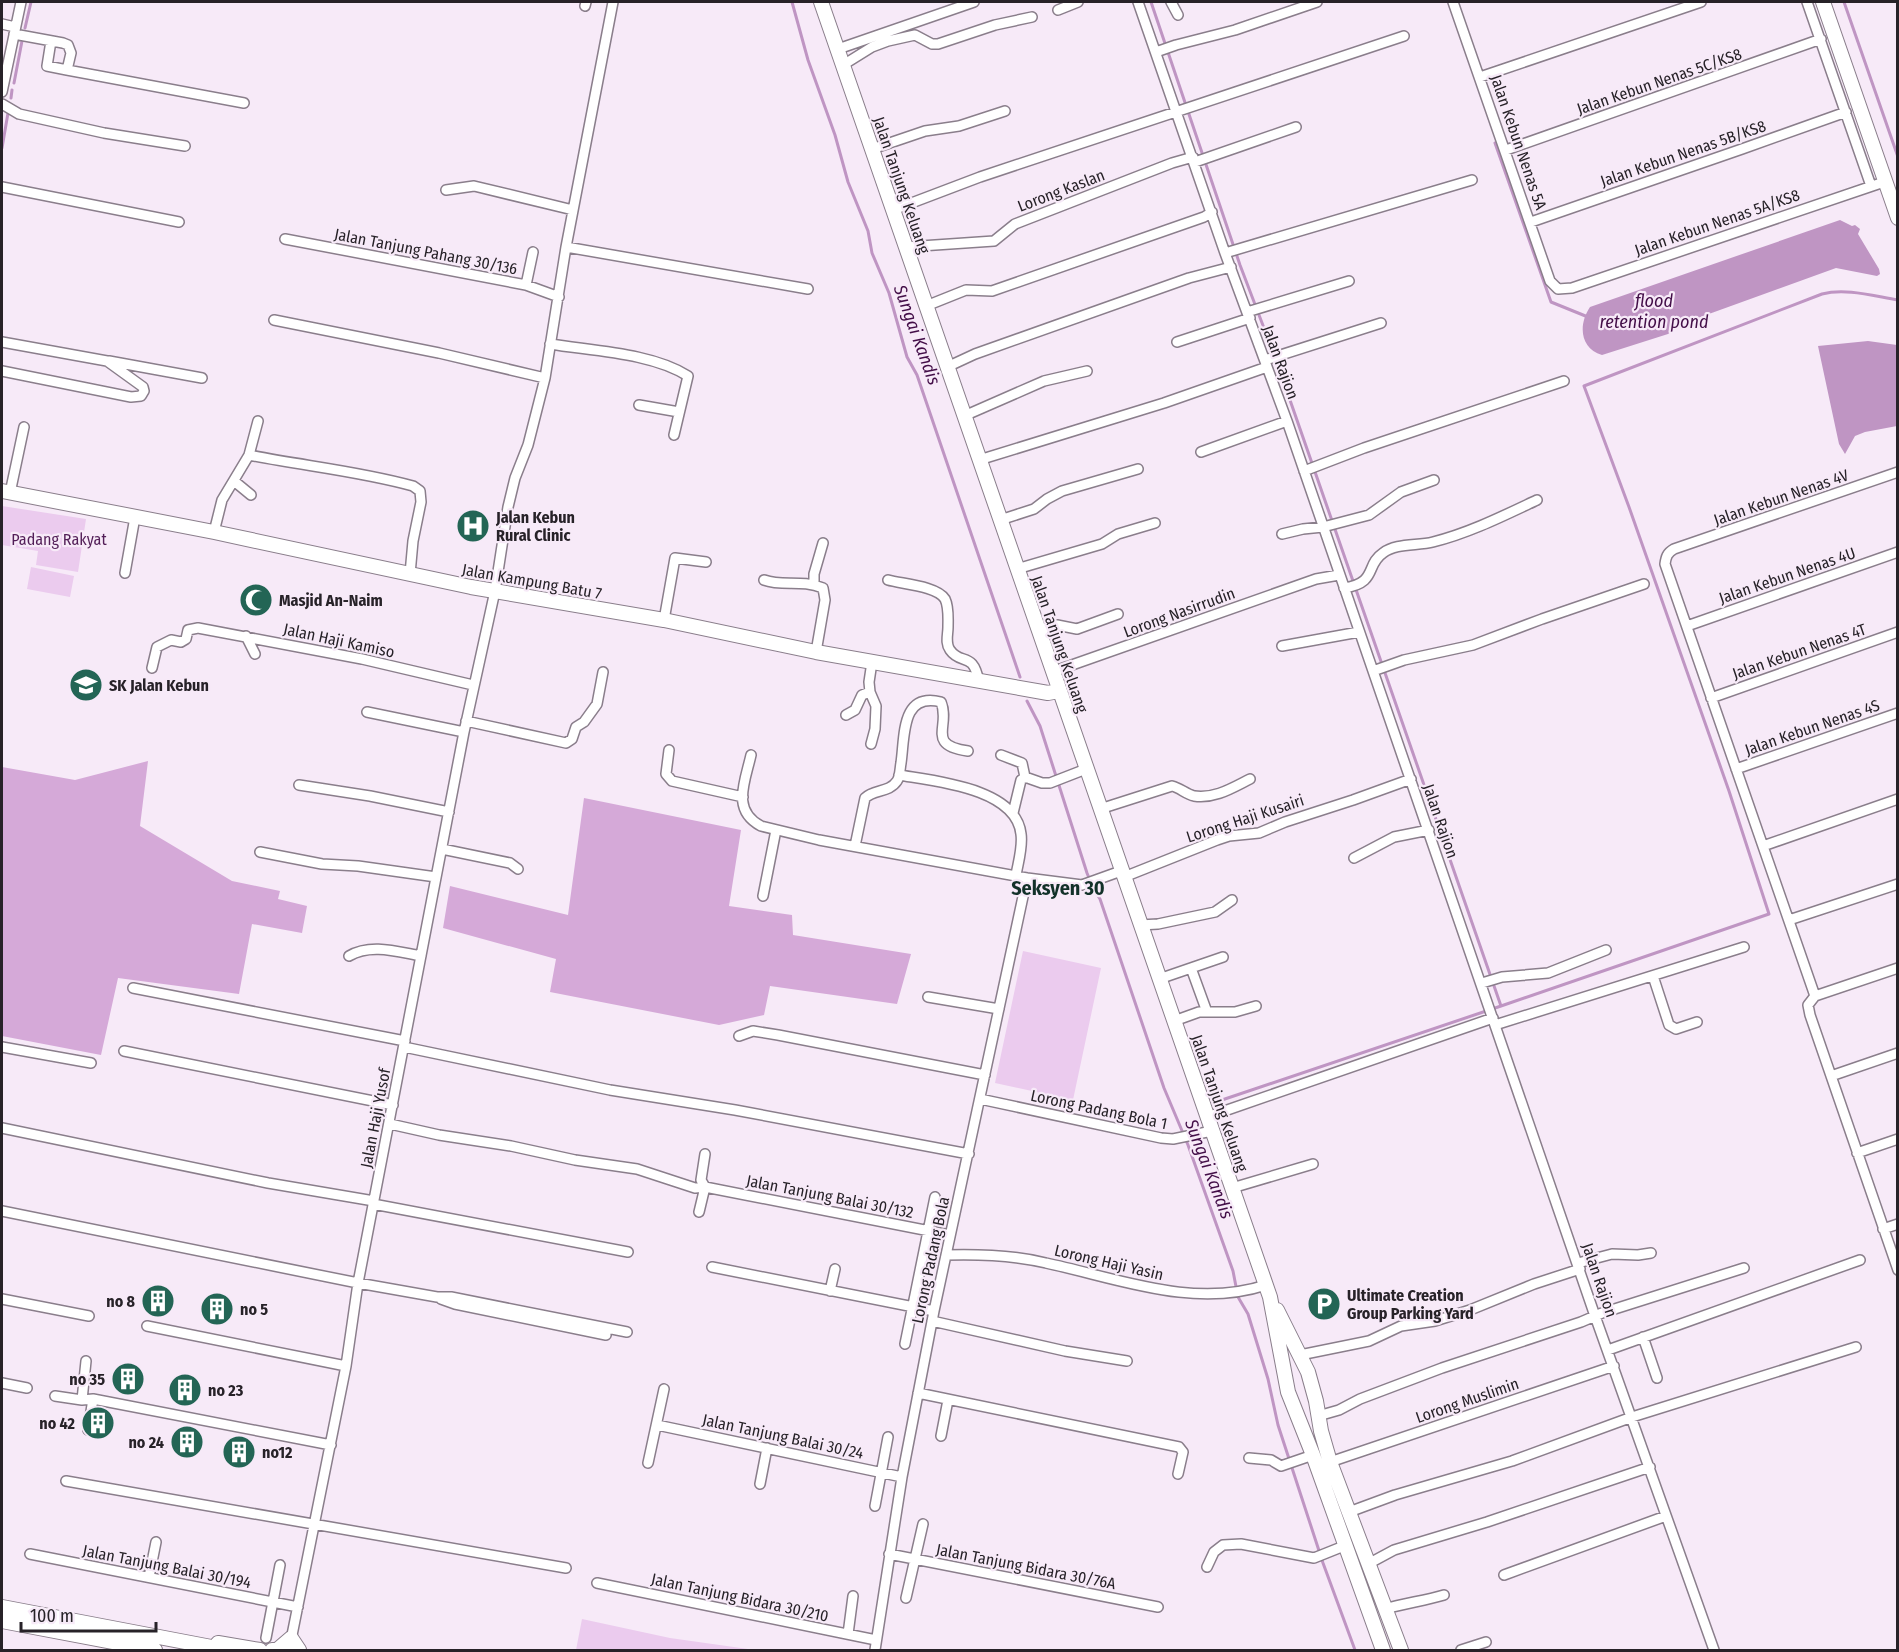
<svg xmlns="http://www.w3.org/2000/svg" width="1899" height="1652" font-family="'Fira Sans Condensed',sans-serif">
	<style>
		.green { fill: #ebcbee }
		.forest { fill: #d5a9d8 }
		.water { fill: #bf95c3 }
		.lines { fill: none; stroke-linecap: round; stroke-linejoin: round }
		.stream { stroke: #bf95c3; stroke-width: 3 }
		.street-casing { stroke: #8a7e8b; stroke-width: 12 }
		.secondary-casing { stroke: #8a7e8b; stroke-width: 16 }
		.street { stroke: #fff; stroke-width: 9 }
		.secondary { stroke: #fff; stroke-width: 14 }
		.labels { text-anchor: middle; stroke-width: 4.5; stroke-linejoin: round; paint-order: stroke }
		.street-label { font-size: 16px; fill: #272228; stroke: #f7eaf8 }
		.poi-label { font-size: 16px; font-weight: bold; fill: #272228; stroke: #f7eaf8; text-anchor: start }
		.park-label { font-size: 16px; fill: #531f58; stroke: #f7eaf8 }
		.water-label { font-size: 18px; font-style: italic; fill: #430e48; stroke: #f7eaf8 }
		.quarter-label { font-size: 20px; font-weight: bold; fill: #123129; stroke: #f7eaf8 }
	</style>
	<rect width="100%" height="100%" fill="#f7eaf8"/>
	<path class="green" d="M2,506L86,519L78,572L36,565L38,551L2,545Z
		M31,567L74,576L70,597L27,589Z
		M1023,951L1101,968L1073,1100L995,1083Z
		M582,1619L670,1638L755,1650H576Z"/>
	<path class="forest" d="M148,761L140,826L232,881L280,891L278,899L307,906L302,933L252,924L239,994L118,978L101,1055L2,1036V767L75,780Z
		M584,798L741,830L729,906L792,915L793,935L911,954L897,1004L770,986L764,1015L719,1025L550,992L556,959L443,928L450,886L568,915Z"/>
	<path class="water" d="M1840,220L1852,226L1855,225L1860,229L1858,234L1879,269L1880,274L1877,276L1836,268L1684,323L1668,334L1602,355C1580,348 1578,325 1590,307Z
		M1868,341L1897,345V426L1865,432L1855,436L1845,454L1839,444L1818,346Z"/>
	<g class="lines">
		<path class="stream" d="M792,2L808,60L835,135L848,182L868,231L872,253L889,293L907,357L917,375L1020,677
			M1151,2L1240,265L1275,357L1501,1006L1769,914L1729,791L1629,507L1584,386L1822,294C1846,288 1873,296 1898,300
			M1844,2L1898,157
			M25,28L31,2
			M14,83L22,41
			M11,98L12,90
			M1495,143L1551,302L1588,317
			M2,148L8,113
			M1027,701L1040,726L1087,873L1093,888L1100,899L1164,1088L1188,1145L1233,1271L1238,1297L1248,1314L1268,1379L1278,1425L1323,1563L1355,1650
			M1213,1103L1501,1006"/>
		<defs>
			<path id="street" d="M1138,2L1225,253L1287,421L1595,1316L1714,1650
				M1171,2L1178,15
				M1453,2L1550,281L1558,289L1572,288L1884,182
				M1807,2L1871,186
				M585,6L586,2
				M1058,10L1078,2
				M2,24L15,27
				M14,34L63,43L68,45L71,53L67,70L47,66L51,41
				M838,49L974,2
				M1156,52L1176,45L1235,30L1317,2
				M843,65L872,47L888,41L915,35L932,44H938L995,25L1032,17
				M67,70L244,103
				M1480,77L1701,2
				M2,92L21,2
				M2,104L19,114L104,133L185,146
				M872,149L925,131L959,126L1005,111
				M1506,150L1821,39
				M1195,162L1296,127
				M2,187L179,222
				M446,190L474,186L573,210
				M893,210L980,177L1404,36
				M1531,222L1742,149L1846,112
				M285,239L526,285L559,297
				M566,247L808,289
				M906,247L994,241L1015,224L1172,163L1193,157
				M1225,253L1472,180
				M526,285L533,252
				M926,306L966,290L992,291L1204,217L1212,212
				M1247,312L1349,281
				M274,320L439,353L545,378
				M2,342L107,361L143,387L144,391L141,396L131,397L2,371
				M1177,342L1250,318
				M550,344C593,351 652,353 688,376L674,435
				M1265,360L1381,323
				M109,361L202,378
				M947,367L975,354L1189,278L1231,267
				M639,405L679,412
				M964,416L1044,381L1087,371
				M1201,452L1287,421
				M249,455C304,466 359,471 413,486L420,491L421,502L413,541L410,574
				M979,460L1164,403L1267,367
				M1304,471L1364,448L1564,381
				M234,481L251,495
				M10,493L24,427
				M1000,520L1034,509L1047,499L1062,491L1138,469
				M214,532L222,500L249,455L258,421
				M1282,534L1303,529L1323,527L1369,515L1401,492L1434,480
				M1017,569L1102,544L1118,534L1155,523
				M125,573L135,517
				M764,580C783,587 801,579 823,588L825,600L816,652
				M888,580C902,584 937,586 945,599C949,607 948,619 948,627C948,635 945,643 950,650C961,666 973,650 979,682
				M814,584V574L823,543
				M1344,588C1378,583 1365,565 1383,553C1396,543 1417,546 1433,542C1469,533 1503,516 1537,500
				M664,620L675,558L706,562
				M1687,626L1898,552
				M1038,630L1057,625L1077,629L1118,614
				M246,636L255,654
				M1282,646L1359,632
				M152,668L157,647L171,640L181,642L186,639L188,630L198,628L362,659L473,685
				M1373,671L1404,660L1473,645L1542,619L1644,584
				M1052,672L1316,579L1339,575
				M1711,698L1898,632
				M367,712L464,732
				M846,715L855,710L862,695L870,692
				M466,721L566,743L572,739L576,727L584,722L597,704L603,672
				M871,744L875,729L876,706L870,692L869,682L872,662
				M669,750L666,774L672,781L743,797
				M751,755C745,782 731,810 761,826L819,840L1027,878L1082,885L1121,871
				M1001,755L1022,763L1025,777
				M1736,769L1898,713
				M899,775C934,781 1016,788 1021,834C1023,847 1018,863 1016,875
				M299,785L370,796L449,812
				M1100,809L1172,786C1180,788 1186,794 1194,796C1215,799 1232,788 1250,779
				M1013,813L1021,780L1025,777L1042,783H1050L1086,769
				M855,846L865,798C874,789 889,793 897,781C900,777 900,768 901,763C905,735 901,692 941,702C951,726 925,745 968,751
				M1763,846L1898,799
				M442,849L510,863L518,869
				M260,852L322,864L358,866L436,877
				M1354,858L1394,837L1429,830
				M1124,877L1217,840L1229,836L1259,833L1285,822L1353,800L1411,779
				M763,896L776,830
				M1789,920L1898,884
				M1140,925L1158,924L1215,912L1232,900
				M349,956C371,943 398,952 421,956
				M1191,968L1207,1012
				M1653,976L1669,1025L1676,1029L1697,1022
				M1159,979L1223,957
				M1482,983L1502,977L1548,973L1606,950
				M133,988L405,1041
				M1815,996L1665,564C1666,557 1667,553 1674,549L1898,472
				M1815,996L1808,1005L1810,1015L1898,1270
				M1815,996L1898,968
				M928,997L999,1009
				M1174,1021L1199,1012H1235L1256,1006
				M1495,1025L1744,947
				M739,1036L753,1031L778,1035L985,1075
				M2,1047L91,1063
				M404,1047L610,1090L735,1110L969,1154
				M124,1051L393,1105
				M1831,1076L1898,1053
				M980,1099L1161,1138L1173,1139L1212,1131
				M1207,1117L1493,1018
				M390,1124L439,1135L511,1146L575,1160L637,1169L695,1188L705,1187L950,1235
				M2,1128L268,1183L374,1201
				M1857,1153L1898,1139
				M1232,1188L1313,1164
				M373,1204L628,1252
				M2,1211L358,1283L437,1297H451L627,1332
				M699,1212L705,1187L701,1180L705,1154
				M1883,1229L1898,1224
				M946,1255C980,1254 1013,1255 1046,1263C1117,1278 1193,1309 1266,1285
				M1578,1263L1612,1254L1638,1255L1651,1253
				M712,1267L934,1311
				M830,1291L835,1269
				M2,1299L89,1316
				M441,1299L455,1304L606,1335
				M932,1321L1065,1351L1127,1361
				M147,1326L346,1366
				M1643,1337L1657,1378
				M905,1344L935,1197
				M1608,1350L1860,1260
				M1300,1355L1369,1341L1401,1326L1435,1321L1470,1310L1534,1284L1580,1269
				M2,1383L27,1388
				M918,1393L1179,1447L1183,1452L1178,1474
				M55,1396L82,1400L93,1399L331,1445
				M82,1400L86,1361
				M1318,1416L1339,1410L1360,1399L1442,1368L1581,1322L1602,1313L1744,1268
				M657,1425L902,1477
				M88,1430L93,1399
				M941,1436L948,1400
				M1249,1458L1271,1460L1281,1466L1313,1455
				M1330,1462L1614,1366
				M648,1463L664,1389
				M66,1481L566,1568
				M760,1484L767,1448
				M875,1506L888,1437
				M1349,1512L1395,1495L1512,1461L1632,1417L1856,1347
				M30,1554L298,1607
				M889,1554L1158,1607
				M1368,1564L1394,1550L1487,1522L1650,1467
				M1207,1567L1214,1552L1223,1545L1241,1544L1314,1558L1344,1546
				M1504,1575L1666,1516
				M149,1577L156,1542
				M597,1583L876,1640
				M906,1598L923,1524
				M1385,1609C1405,1603 1424,1601 1444,1595
				M848,1634L853,1596
				M266,1638L280,1565
				M289,1650L346,1366L358,1283L464,732L495,591L508,507L515,478L528,445L545,378L566,247L613,2
				M875,1650L902,1477L934,1311L1027,878
				M1461,1650L1486,1642"/>
			<path id="secondary" d="M821,2L1270,1297L1288,1392L1313,1455L1383,1650
				M1823,2L1898,218
				M2,491L214,532L471,587L664,620L816,652L1048,693L1059,691
				M1277,1310L1308,1372L1316,1401L1321,1431L1330,1462L1401,1650
				M2,1607L227,1650
				M2,1621L155,1650
				M218,1643L260,1650
				M272,1650H277L291,1638L299,1650"/>
		</defs>
		<use href="#street" class="street-casing"/>
		<use href="#secondary" class="secondary-casing"/>
		<use href="#street" class="street"/>
		<use href="#secondary" class="secondary"/>
	</g>
	<defs>
		<symbol id="hospital-disc" viewBox="-11 -11 22 22"><circle r="9.5" fill="#236555" stroke="#f7eaf8"/><path d="M-5-5h3v3.5h4V-5h3V5h-3V1.5h-4V5h-3Z" fill="#fff"/></symbol>
		<symbol id="mosque-disc" viewBox="-11 -11 22 22"><circle r="9.5" fill="#236555" stroke="#f7eaf8"/><path d="M3.5-4.9A6 6 0 1 0 3.5 4.9A5 5 0 1 1 3.5-4.9Z" fill="#fff"/></symbol>
		<symbol id="school-disc" viewBox="-11 -11 22 22"><circle r="9.5" fill="#236555" stroke="#f7eaf8"/><path d="M0-5L7-2L0 1L-7-2ZM-4 1L0 2.5L4 1V4Q0 6-4 4Z" fill="#fff"/></symbol>
		<symbol id="building-disc" viewBox="-11 -11 22 22"><circle r="9.5" fill="#236555" stroke="#f7eaf8"/><path d="M-4-6H4V6H1V3H-1V6H-4ZM-2.5-4.3h1.7v1.8h-1.7ZM.8-4.3h1.7v1.8H.8ZM-2.5-1h1.7V.8h-1.7ZM.8-1h1.7V.8H.8Z" fill="#fff"/></symbol>
		<symbol id="parking-disc" viewBox="-11 -11 22 22"><circle r="9.5" fill="#236555" stroke="#f7eaf8"/><path d="M-3.5-5.5H1a3.5 3.5 0 0 1 0 7H-1V5.5H-3.5ZM-1-3.4V-.6H.8a1.4 1.4 0 0 0 0-2.8Z" fill="#fff"/></symbol>
	</defs>
	<g fill-rule="evenodd">
		<use href="#hospital-disc" x="454" y="507" width="38" height="38"/>
		<use href="#mosque-disc" x="237" y="581" width="38" height="38"/>
		<use href="#school-disc" x="67" y="666" width="38" height="38"/>
		<use href="#building-disc" x="139" y="1282" width="38" height="38"/>
		<use href="#parking-disc" x="1305" y="1285" width="38" height="38"/>
		<use href="#building-disc" x="198" y="1290" width="38" height="38"/>
		<use href="#building-disc" x="109" y="1360" width="38" height="38"/>
		<use href="#building-disc" x="166" y="1371" width="38" height="38"/>
		<use href="#building-disc" x="79" y="1404" width="38" height="38"/>
		<use href="#building-disc" x="168" y="1423" width="38" height="38"/>
		<use href="#building-disc" x="220" y="1433" width="38" height="38"/>
	</g>
	<g class="labels">
		<g class="street-label">
			<text transform="translate(1659 81) rotate(-19)" y="6">Jalan Kebun Nenas 5C/KS8</text>
			<text transform="translate(1519 142) rotate(71)" y="6">Jalan Kebun Nenas 5A</text>
			<text transform="translate(1683 153) rotate(-19)" y="6">Jalan Kebun Nenas 5B/KS8</text>
			<text transform="translate(902 185) rotate(71)" y="6">Jalan Tanjung Keluang</text>
			<text transform="translate(1061 190) rotate(-21)" y="6">Lorong Kaslan</text>
			<text transform="translate(1717 222) rotate(-19)" y="6">Jalan Kebun Nenas 5A/KS8</text>
			<text transform="translate(426 251) rotate(11)" y="6">Jalan Tanjung Pahang 30/136</text>
			<text transform="translate(1281 362) rotate(70)" y="6">Jalan Rajion</text>
			<text transform="translate(1781 497) rotate(-19)" y="6">Jalan Kebun Nenas 4V</text>
			<text transform="translate(1787 575) rotate(-19)" y="6">Jalan Kebun Nenas 4U</text>
			<text transform="translate(532 581) rotate(10)" y="6">Jalan Kampung Batu 7</text>
			<text transform="translate(1179 612) rotate(-20)" y="6">Lorong Nasirrudin</text>
			<text transform="translate(339 640) rotate(12)" y="6">Jalan Haji Kamiso</text>
			<text transform="translate(1060 644) rotate(71)" y="6">Jalan Tanjung Keluang</text>
			<text transform="translate(1799 651) rotate(-19)" y="6">Jalan Kebun Nenas 4T</text>
			<text transform="translate(1812 727) rotate(-19)" y="6">Jalan Kebun Nenas 4S</text>
			<text transform="translate(1245 818) rotate(-18)" y="6">Lorong Haji Kusairi</text>
			<text transform="translate(1441 821) rotate(71)" y="6">Jalan Rajion</text>
			<text transform="translate(1220 1103) rotate(71)" y="6">Jalan Tanjung Keluang</text>
			<text transform="translate(1099 1109) rotate(12)" y="6">Lorong Padang Bola 1</text>
			<text transform="translate(375 1118) rotate(-79)" y="6">Jalan Haji Yusof</text>
			<text transform="translate(830 1196) rotate(11)" y="6">Jalan Tanjung Balai 30/132</text>
			<text transform="translate(930 1260) rotate(-78)" y="6">Lorong Padang Bola</text>
			<text transform="translate(1109 1262) rotate(13)" y="6">Lorong Haji Yasin</text>
			<text transform="translate(1600 1280) rotate(71)" y="6">Jalan Rajion</text>
			<text transform="translate(1467 1400) rotate(-19)" y="6">Lorong Muslimin</text>
			<text transform="translate(783 1436) rotate(12)" y="6">Jalan Tanjung Balai 30/24</text>
			<text transform="translate(167 1566) rotate(11)" y="6">Jalan Tanjung Balai 30/194</text>
			<text transform="translate(1026 1566) rotate(11)" y="6">Jalan Tanjung Bidara 30/76A</text>
			<text transform="translate(740 1597) rotate(12)" y="6">Jalan Tanjung Bidara 30/210</text>
		</g>
		<g class="poi-label">
			<text x="496" y="523">Jalan Kebun<tspan x="496" dy="18">Rural Clinic</tspan></text>
			<text x="279" y="606">Masjid An-Naim</text>
			<text x="109" y="691">SK Jalan Kebun</text>
			<text x="1347" y="1301">Ultimate Creation<tspan x="1347" dy="18">Group Parking Yard</tspan></text>
			<text x="135" y="1307" text-anchor="end">no 8</text>
			<text x="240" y="1315">no 5</text>
			<text x="105" y="1385" text-anchor="end">no 35</text>
			<text x="208" y="1396">no 23</text>
			<text x="75" y="1429" text-anchor="end">no 42</text>
			<text x="164" y="1448" text-anchor="end">no 24</text>
			<text x="262" y="1458">no12</text>
		</g>
		<g class="park-label">
			<text x="59" y="545">Padang Rakyat</text>
		</g>
		<g class="water-label">
			<text x="1654" y="307">flood<tspan x="1654" dy="21">retention pond</tspan></text>
			<text transform="translate(917 335) rotate(70)" y="6">Sungai Kandis</text>
			<text transform="translate(1209 1169) rotate(69)" y="6">Sungai Kandis</text>
		</g>
		<g class="quarter-label">
			<text x="1058" y="895">Seksyen 30</text>
		</g>
	</g>
	<rect width="1899" height="1652" fill="none" stroke="#272228" stroke-width="6"/>
	<path d="M21 1622v9h135v-9" fill="none" stroke="#272228" stroke-width="3"/>
	<text x="30" y="1622" font-size="18" fill="#272228" stroke="#f7eaf8" stroke-width="4.5" paint-order="stroke">100 m</text>
</svg>
